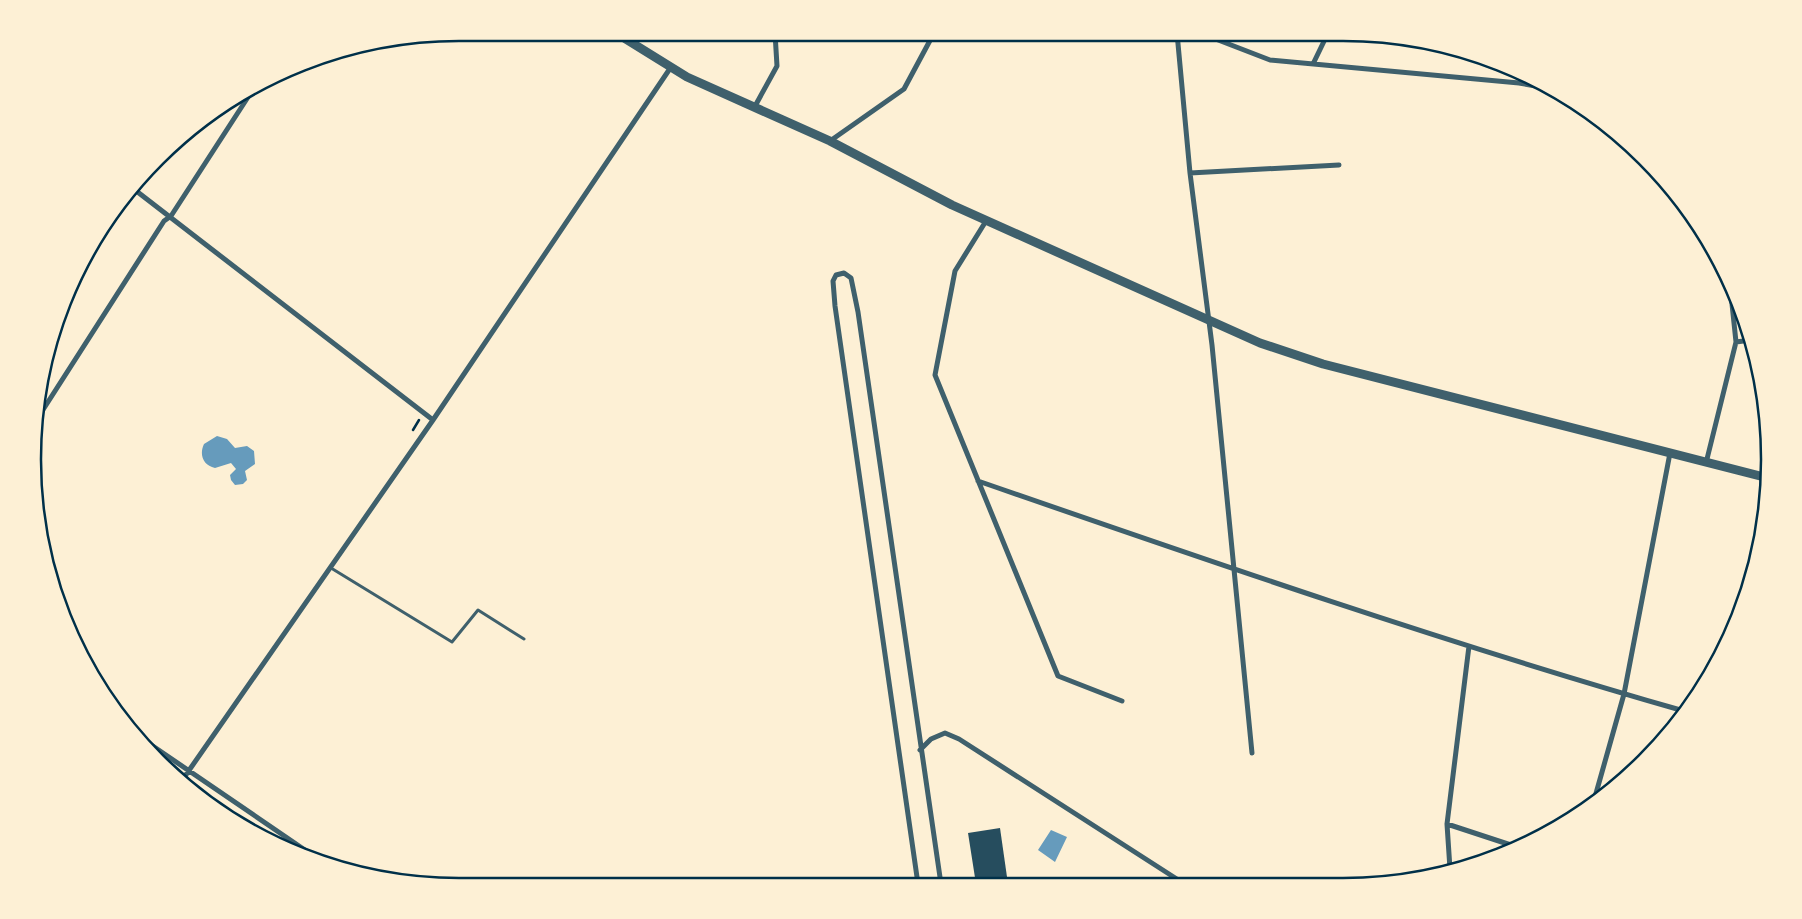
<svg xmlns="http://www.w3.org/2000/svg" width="1802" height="919" font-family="'Titillium Web',sans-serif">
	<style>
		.water { fill: #669bbc }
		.building { fill: #264d5e }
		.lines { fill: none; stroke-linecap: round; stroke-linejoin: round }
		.path { stroke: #003049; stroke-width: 2.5 }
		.service { stroke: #3f606c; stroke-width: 3 }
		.minor { stroke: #3f606c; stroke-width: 5 }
		.tertiary { stroke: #3f606c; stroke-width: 9 }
		.rim { fill: none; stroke: #003049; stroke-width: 2.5 }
	</style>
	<rect width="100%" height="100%" fill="#fdf0d5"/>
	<path class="water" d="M217,436L227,439L235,448L247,446L254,451L255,464L245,471L247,480L243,484L235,485L231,480L230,475L236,469L231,463L215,468C203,465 199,455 204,444Z
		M1051,830L1067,837L1055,862L1038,850Z"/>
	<path class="building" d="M1000,828L1008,884H976L968,833Z"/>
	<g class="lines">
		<path class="path" d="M413,430L419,420
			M329,861L343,870"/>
		<path class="service" d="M659,33L665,37L671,33
			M331,568L452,642L478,610L524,639"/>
		<path class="minor" d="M1177,33L1190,173L1212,345L1252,753
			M1200,33L1270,60L1519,83L1552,89
			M1313,64L1328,33
			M754,108L777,66L775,33
			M830,141L904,89L934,33
			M1190,173L1339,165
			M135,190L433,420
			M986,221L955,271L935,375L1058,676L1122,701
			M1736,342L1751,340
			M39,416L164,221L171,216L250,94
			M1706,463L1736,342L1730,285
			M978,481C1212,562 1446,643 1684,711
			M141,738L321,861
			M920,750L931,739L945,733L959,739L1183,883
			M183,779L433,420L671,67
			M1593,804L1624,694L1670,453
			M1447,824L1517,847
			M1450,869L1447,824L1469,646
			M918,884L835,306L833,281L836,275L844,273L851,278L858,312L941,884"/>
		<path class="tertiary" d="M616,33L687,77L830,141L952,205L1260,343L1323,364L1768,478"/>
	</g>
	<path d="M0 0H1802V919H0ZM459 41H1343A418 418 0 0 1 1761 459V460A418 418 0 0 1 1343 878H459A418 418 0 0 1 41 460V459A418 418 0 0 1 459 41Z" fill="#fdf0d5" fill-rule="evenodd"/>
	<path class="rim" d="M459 41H1343A418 418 0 0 1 1761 459V460A418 418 0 0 1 1343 878H459A418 418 0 0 1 41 460V459A418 418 0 0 1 459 41Z"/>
</svg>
